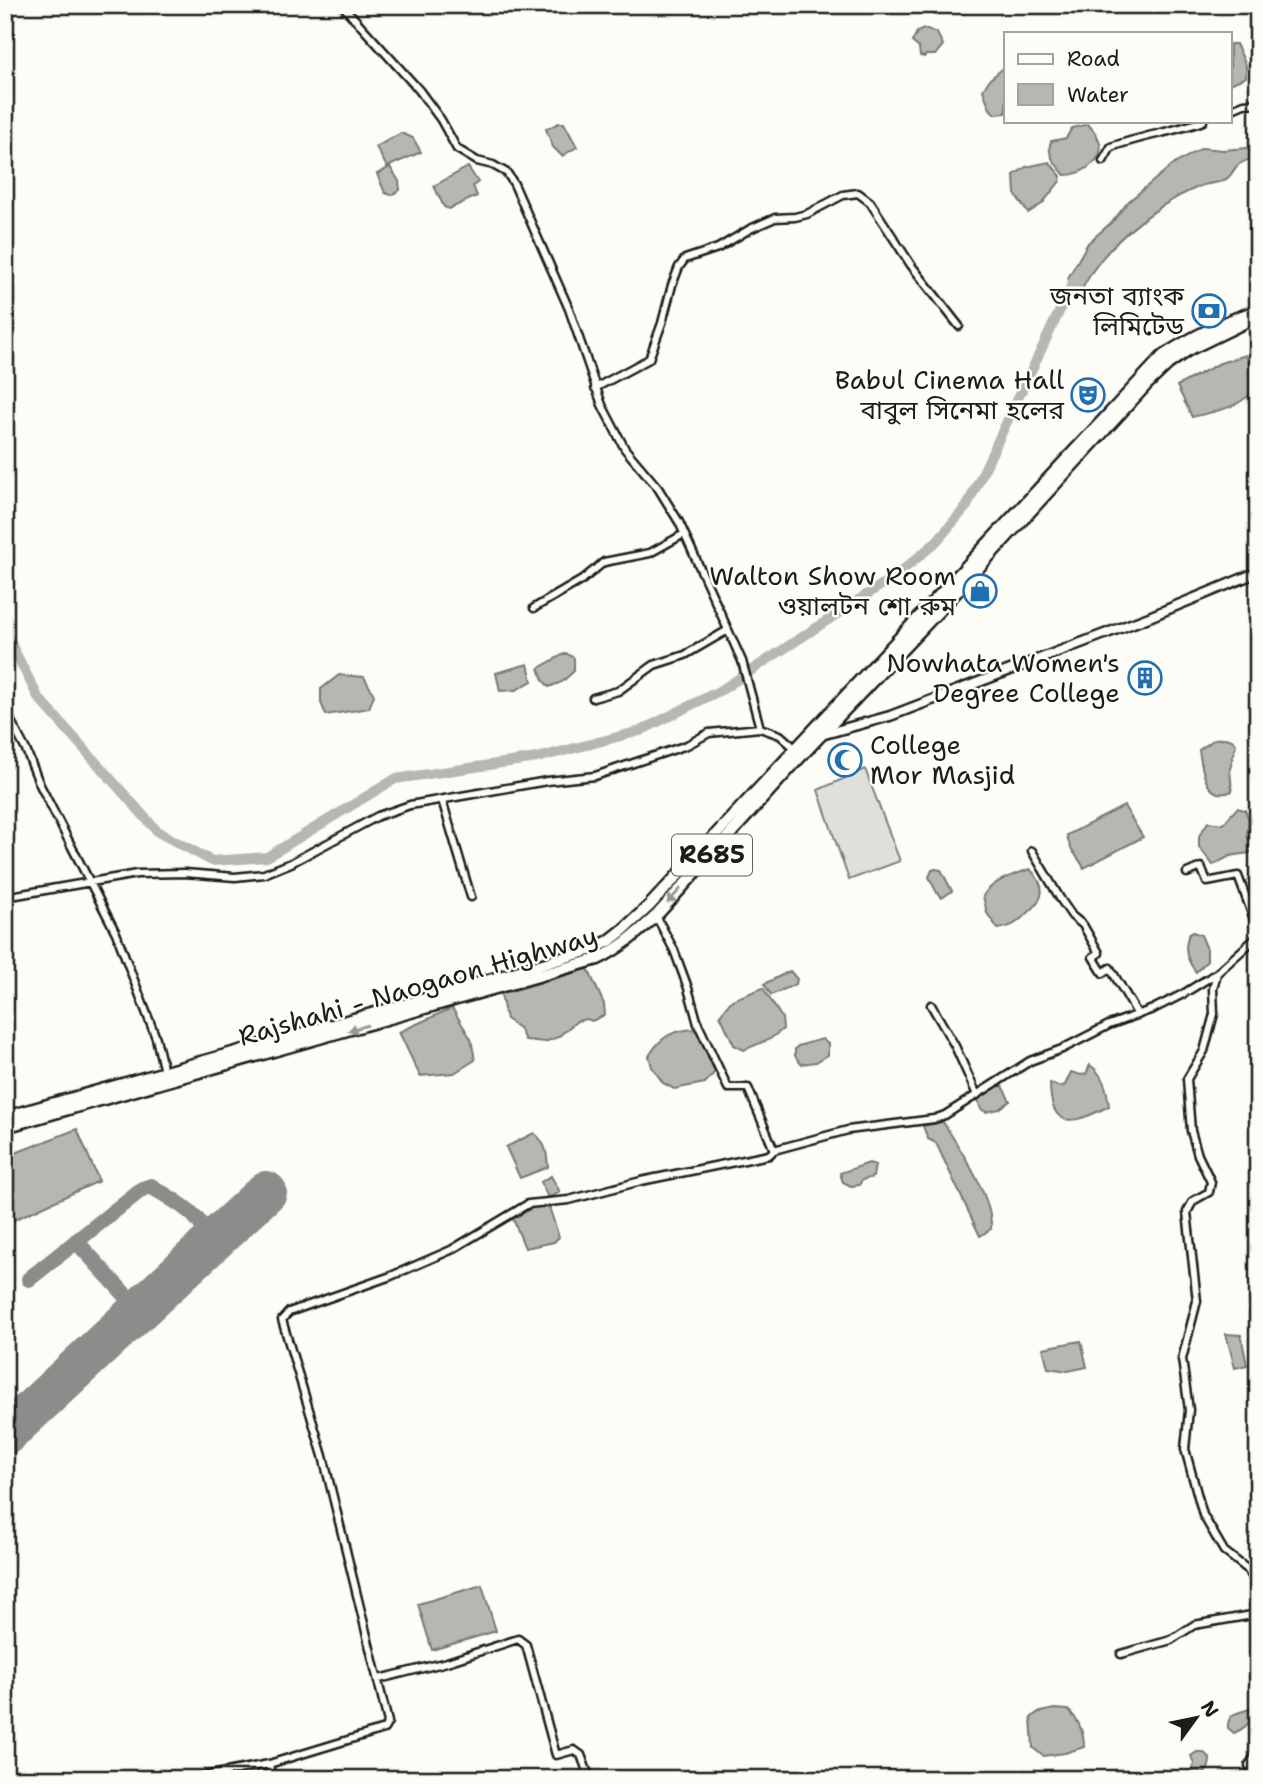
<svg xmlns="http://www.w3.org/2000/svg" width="1263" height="1784" font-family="'Shantell Sans','Noto Sans Bengali',sans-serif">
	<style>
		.green { fill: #e0dfdb; stroke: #7e7e7c; stroke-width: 2 }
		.water { fill: #b7b6b2; stroke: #797876; stroke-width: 2 }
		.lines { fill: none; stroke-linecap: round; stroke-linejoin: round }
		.river { stroke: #b7b6b2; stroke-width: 10 }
		.taxiway { stroke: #8c8c8a; stroke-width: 16 }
		.runway { stroke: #8c8c8a; stroke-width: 42 }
		.minor-casing { stroke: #1c1c1c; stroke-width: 11 }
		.tertiary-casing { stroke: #1c1c1c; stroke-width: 13 }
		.primary-casing { stroke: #1c1c1c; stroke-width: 15 }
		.minor { stroke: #fdfcf7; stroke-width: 6 }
		.tertiary { stroke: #fdfcf7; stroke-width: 8 }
		.primary { stroke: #fdfcf7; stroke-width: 10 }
		.oneway { fill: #989794 }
		.labels { text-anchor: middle; stroke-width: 5; stroke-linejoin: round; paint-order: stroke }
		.shield { fill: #fdfcf7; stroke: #605f5e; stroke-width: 2 }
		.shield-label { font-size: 24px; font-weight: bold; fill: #1c1c1c }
		.poi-label { font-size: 26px; fill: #1c1c1c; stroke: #fdfcf7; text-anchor: end }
		.street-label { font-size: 26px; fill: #1c1c1c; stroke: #fdfcf7 }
	</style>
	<rect width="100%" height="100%" fill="#fdfcf7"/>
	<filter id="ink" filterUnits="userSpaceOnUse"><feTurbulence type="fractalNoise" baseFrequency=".0143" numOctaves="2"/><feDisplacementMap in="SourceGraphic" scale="14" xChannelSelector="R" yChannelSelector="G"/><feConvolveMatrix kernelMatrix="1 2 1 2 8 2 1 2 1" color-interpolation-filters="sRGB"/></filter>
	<g filter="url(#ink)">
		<path class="green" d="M865,769L900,861L849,880L818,790Z"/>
		<path class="water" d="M924,29L937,33L943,45L935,55H926L924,57L920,56L919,48L912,42L917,32Z
			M1230,44H1236L1246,65V77L1230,84Z
			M1006,66V113L995,114L990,109L983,90L990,79Z
			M559,123H564L577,147L562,156L553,147L546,129Z
			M1088,124C1102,139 1108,155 1087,168C1080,173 1074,175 1065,175C1056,165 1046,155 1051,141L1066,138L1072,128Z
			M401,133L413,138L421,152L387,167L376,147Z
			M1258,147V156C1252,159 1243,161 1238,165C1233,169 1231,178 1224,180C1216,184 1206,183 1198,187C1153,206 1096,251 1079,297L1068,278L1088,243L1113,221L1128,202L1171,166L1202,148L1223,150Z
			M1049,162L1061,176L1060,181L1042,204L1028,213L1015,194L1014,175L1026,167Z
			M390,167L399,181L400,190L391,195L385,193L377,174Z
			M468,167L478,182L473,186L477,196L449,209L444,207L434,186Z
			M1246,355L1257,387C1241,408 1216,411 1192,417L1177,386L1220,363Z
			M566,653L574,658V671L562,682L549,687L543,680L539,668Z
			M528,664L532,681L516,690L500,691L496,673Z
			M339,675L364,677L374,695L369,708L326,715L321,703V689Z
			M1226,738L1232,740L1236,744L1230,769L1232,791C1205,803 1202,768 1199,750L1215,739Z
			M1124,806L1143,837L1084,868C1078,856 1068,849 1067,835Z
			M1237,808L1245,810L1249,820L1247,836L1258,848L1249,853L1230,856L1213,865L1199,847V836L1208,822L1223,824Z
			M935,869L941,870L952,891L942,898L937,893L929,877L932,870Z
			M1030,869C1046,886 1046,898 1028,913C1015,923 1016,926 998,929L987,913L983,896C993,880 1014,875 1030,869Z
			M1193,932L1201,935L1207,949V961L1196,972C1187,961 1183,948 1189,934Z
			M588,969L604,1004L605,1015L592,1021L587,1019L577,1021L558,1037L545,1042L525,1040L519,1028L506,1019L501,994Z
			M790,971L797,979L796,984L771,995L764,984Z
			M763,988L782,1018L783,1029L770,1039L744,1050L734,1045L720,1015L732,1000Z
			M452,1008L471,1039L475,1060L454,1073L420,1076L399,1032Z
			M696,1029L715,1072L705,1083L674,1089L663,1083L652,1067L649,1056C661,1036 673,1030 696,1029Z
			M822,1039L828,1044V1055L816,1062L801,1064L795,1056V1049L798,1046Z
			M1090,1065C1104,1075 1107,1090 1109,1106C1076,1123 1050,1133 1050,1083L1060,1087L1065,1085L1071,1072L1081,1075L1086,1074Z
			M996,1086H1002L1010,1101L999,1109L986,1112L981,1109L978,1101L981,1094Z
			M943,1122C960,1149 993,1197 991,1229L980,1236L936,1143L928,1139L923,1126Z
			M77,1129L99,1181L5,1224V1157Z
			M534,1133C546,1143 547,1153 548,1167L520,1178L506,1147Z
			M869,1163L875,1165L873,1177L862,1180L859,1185L851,1186L843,1182L840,1173Z
			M551,1176L560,1192L548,1198L541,1182Z
			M536,1206L549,1207L559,1237L554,1242L525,1248L513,1219Z
			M1226,1334L1241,1335L1247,1365L1235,1368Z
			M1081,1341L1087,1367L1068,1371L1048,1368L1043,1348Z
			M482,1585L496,1631L432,1650L418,1604Z
			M1054,1709L1068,1710C1079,1720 1084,1732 1084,1747L1065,1753L1043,1756L1033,1748L1031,1718L1037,1713Z
			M1250,1709L1255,1710C1254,1720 1244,1729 1234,1733L1228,1728C1227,1713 1238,1713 1250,1709Z
			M1197,1752H1203L1210,1758C1210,1768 1207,1772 1199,1777L1192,1771L1194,1764L1191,1756Z"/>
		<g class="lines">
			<path class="river" d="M5,632L38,697L158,832L212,861L267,857L395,779L537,758L640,731L723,689L898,574L935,543L967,506L1078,272"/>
			<path class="taxiway" d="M76,1241L139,1310
				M29,1279L142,1189L151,1186C175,1202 206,1214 208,1246"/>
			<path class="runway" d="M5,1435L266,1192"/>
			<defs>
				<path id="minor" d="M342,5L419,90L441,120L457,149L477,161L493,165L507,173L514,184L569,309L602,405L625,449L658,488L679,522L715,601L742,661L760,728
					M1230,110L1244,104L1258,103
					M1103,161L1111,147C1141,136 1173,132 1203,121
					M595,388L649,359L662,323L672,285L679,267L685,259L718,248L750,229L775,218L795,217L807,214L843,195L858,193L870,202L911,265L959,326
					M534,608L582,580L604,562L650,553L684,534
					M593,698L618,691L654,665L685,655L728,630
					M5,710L26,750L40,785L116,933L156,1038L164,1072
					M442,800L471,897
					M1032,851L1061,900L1072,916L1083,925L1099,953L1093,957L1103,973L1110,968L1138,1015
					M1187,873L1201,867L1207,882L1238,876L1258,930
					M5,897L137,874L185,873L235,877L264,874L291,863L378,816L410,805L547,781L595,776L687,745L709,733L760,728L780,735L796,749
					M1258,936L1217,973L1213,989L1214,1014L1204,1051L1187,1079L1191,1131L1198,1155L1211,1182L1209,1192L1193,1201L1187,1212L1197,1301L1182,1359L1189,1410L1185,1449L1203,1515L1224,1551L1247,1569L1253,1578L1258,1595
					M931,1005L955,1046L977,1095
					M774,1150L848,1130L934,1119L945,1115L1030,1061L1062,1049L1109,1025L1153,1009L1183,994L1217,973
					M1121,1654L1171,1640L1194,1625L1258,1614
					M379,1679L447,1662L518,1639L526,1645L556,1755L574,1750L581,1755L590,1779
					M269,1764L272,1779
					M189,1779L269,1764L384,1729L388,1722L323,1456L282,1320L289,1312L391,1276L451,1250L528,1204L569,1200L641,1181L769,1155L774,1150L748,1088H728L698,1024L688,988L674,950L656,916
					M1252,1779L1249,1765L1258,1752"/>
				<path id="tertiary" d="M821,735L890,716L1149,617L1258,572"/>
				<path id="primary" d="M5,1117L432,997L593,949L609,941L623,930L649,906L1163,356C1191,337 1221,323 1253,312
					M5,1127L598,959C621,948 637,933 656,916L802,755L948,601L1148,383L1168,364L1188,350L1258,316"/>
			</defs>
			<use href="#minor" class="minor-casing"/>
			<use href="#tertiary" class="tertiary-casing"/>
			<use href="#primary" class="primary-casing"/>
			<use href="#minor" class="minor"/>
			<use href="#tertiary" class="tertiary"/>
			<use href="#primary" class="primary"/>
		</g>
		<defs><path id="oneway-solid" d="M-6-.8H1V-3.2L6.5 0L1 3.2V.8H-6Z" transform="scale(1.75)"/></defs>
		<g class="oneway">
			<use href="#oneway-solid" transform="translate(674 896) rotate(133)"/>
			<use href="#oneway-solid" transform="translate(358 1028) rotate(164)"/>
		</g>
	</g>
	<defs>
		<symbol id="bank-ring" viewBox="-11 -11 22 22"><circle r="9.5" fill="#fdfcf7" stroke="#1f6fb2" stroke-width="1.5"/><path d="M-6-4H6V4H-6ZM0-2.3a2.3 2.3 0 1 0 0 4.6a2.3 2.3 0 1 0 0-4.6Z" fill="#1f6fb2"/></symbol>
		<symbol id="theatre-ring" viewBox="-11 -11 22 22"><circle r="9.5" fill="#fdfcf7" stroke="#1f6fb2" stroke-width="1.5"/><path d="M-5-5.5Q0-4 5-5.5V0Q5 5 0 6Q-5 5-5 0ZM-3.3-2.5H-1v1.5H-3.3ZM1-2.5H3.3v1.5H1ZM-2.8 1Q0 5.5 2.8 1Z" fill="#1f6fb2"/></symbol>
		<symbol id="shop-ring" viewBox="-11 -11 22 22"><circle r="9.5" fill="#fdfcf7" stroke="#1f6fb2" stroke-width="1.5"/><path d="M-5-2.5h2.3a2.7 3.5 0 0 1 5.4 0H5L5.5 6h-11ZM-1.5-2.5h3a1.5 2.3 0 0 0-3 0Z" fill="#1f6fb2"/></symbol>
		<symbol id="building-ring" viewBox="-11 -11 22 22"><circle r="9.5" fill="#fdfcf7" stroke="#1f6fb2" stroke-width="1.5"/><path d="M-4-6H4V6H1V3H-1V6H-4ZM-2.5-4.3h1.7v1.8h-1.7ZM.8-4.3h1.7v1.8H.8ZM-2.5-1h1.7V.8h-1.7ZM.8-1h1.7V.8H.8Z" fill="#1f6fb2"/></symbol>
		<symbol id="mosque-ring" viewBox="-11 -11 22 22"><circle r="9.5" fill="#fdfcf7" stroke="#1f6fb2" stroke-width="1.5"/><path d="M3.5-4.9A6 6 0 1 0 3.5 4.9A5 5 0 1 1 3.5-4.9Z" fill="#1f6fb2"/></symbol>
	</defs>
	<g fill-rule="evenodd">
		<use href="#bank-ring" x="1190" y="292" width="38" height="38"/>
		<use href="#theatre-ring" x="1069" y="376" width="38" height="38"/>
		<use href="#shop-ring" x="961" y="572" width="38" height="38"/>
		<use href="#building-ring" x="1126" y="659" width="38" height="38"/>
		<use href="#mosque-ring" x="826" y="741" width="38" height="38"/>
	</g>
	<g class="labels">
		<rect class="shield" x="672" y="834.5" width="80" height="41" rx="5"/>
		<g class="shield-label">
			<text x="712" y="863">R685</text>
		</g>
		<g class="poi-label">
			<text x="1184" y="305">জনতা ব্যাংক<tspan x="1184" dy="30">লিমিটেড</tspan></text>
			<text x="1064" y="389">Babul Cinema Hall<tspan x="1064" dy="30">বাবুল সিনেমা হলের</tspan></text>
			<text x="956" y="585">Walton Show Room<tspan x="956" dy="30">ওয়ালটন শো রুম</tspan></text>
			<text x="1120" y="672">Nowhata Women's<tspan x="1120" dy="30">Degree College</tspan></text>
			<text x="870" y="754" text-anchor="start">College<tspan x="870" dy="30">Mor Masjid</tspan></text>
		</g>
		<g class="street-label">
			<text transform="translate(418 986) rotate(-16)" y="9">Rajshahi - Naogaon Highway</text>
		</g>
	</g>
	<rect width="1263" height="1784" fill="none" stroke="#fdfcf7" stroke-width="28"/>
	<rect x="14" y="14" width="1235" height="1756" fill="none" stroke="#1c1c1c" stroke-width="2.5" filter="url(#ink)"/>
	<rect x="1004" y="32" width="228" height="91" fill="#fdfcf7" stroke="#a3a29f" stroke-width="2"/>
	<rect x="1018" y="54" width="35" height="10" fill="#fdfcf7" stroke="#a3a29f" stroke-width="2"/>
	<text x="1067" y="66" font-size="21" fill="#1c1c1c">Road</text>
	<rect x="1018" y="84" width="35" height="21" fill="#b7b6b2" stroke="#a3a29f" stroke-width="2"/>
	<text x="1067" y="102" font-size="21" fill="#1c1c1c">Water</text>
	<g transform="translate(1196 1718) rotate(57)" stroke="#fdfcf7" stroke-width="5" paint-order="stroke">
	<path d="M0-5L12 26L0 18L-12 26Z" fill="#1c1c1c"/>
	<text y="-10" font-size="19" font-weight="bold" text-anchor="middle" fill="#1c1c1c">N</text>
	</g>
</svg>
